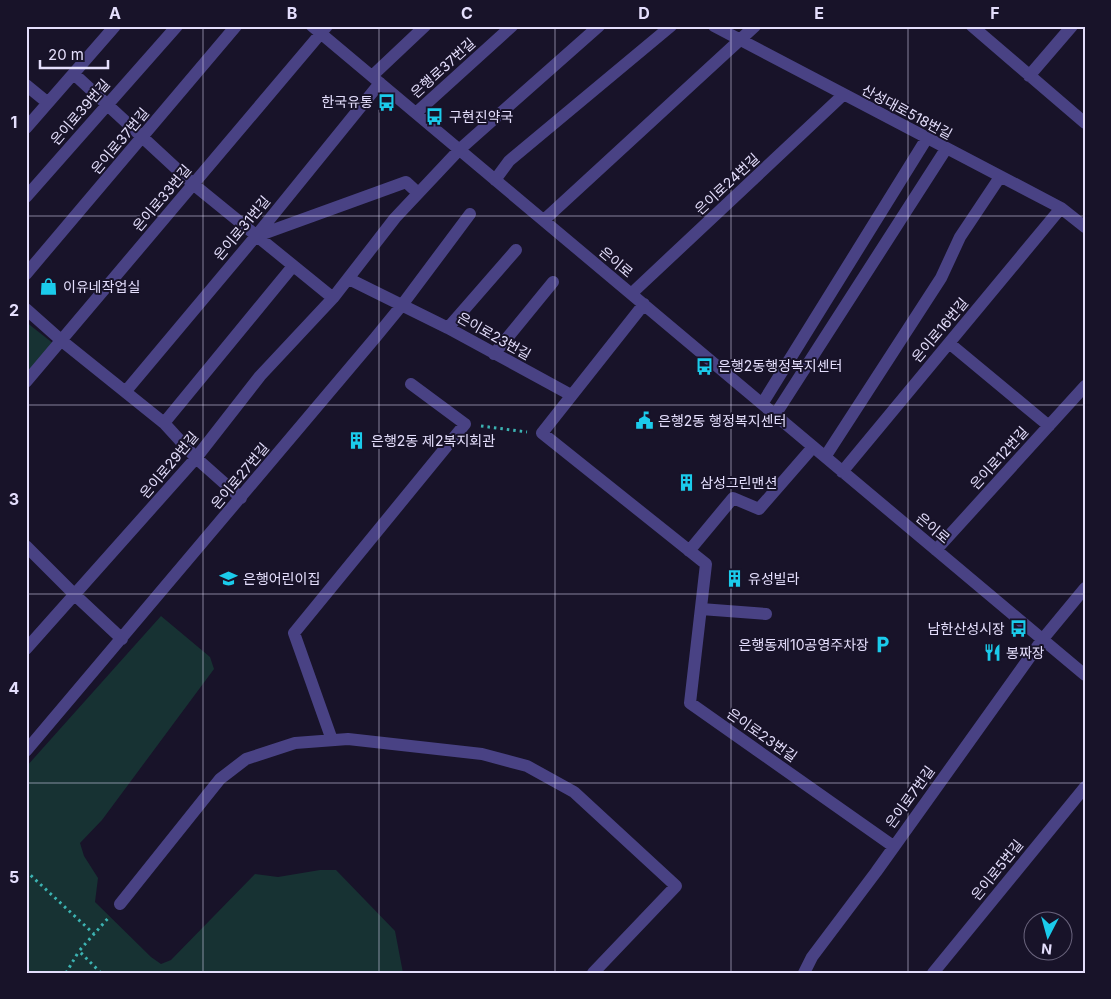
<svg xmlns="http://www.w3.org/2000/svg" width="1111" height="999" font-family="Inter,'Noto Sans KR',sans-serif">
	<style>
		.green { fill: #173233 }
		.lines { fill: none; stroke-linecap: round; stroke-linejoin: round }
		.path { stroke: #3cb3b2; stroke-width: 3; stroke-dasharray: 2.5 4; stroke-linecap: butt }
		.minor { stroke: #494284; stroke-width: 12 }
		.grid { fill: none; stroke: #e4defc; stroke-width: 1; stroke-opacity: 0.55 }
		.labels { text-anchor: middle; stroke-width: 4; stroke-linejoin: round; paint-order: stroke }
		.street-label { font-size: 14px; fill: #e4defc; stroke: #181329 }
		.poi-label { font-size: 14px; fill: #e4defc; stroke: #181329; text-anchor: start }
		.neatline { fill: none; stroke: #e4defc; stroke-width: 2 }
		.grid-label { font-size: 16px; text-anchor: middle; font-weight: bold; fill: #e4defc }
	</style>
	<rect width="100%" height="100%" fill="#181329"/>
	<path class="green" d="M26,322L54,344L26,374Z
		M161,616L210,657L214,669L102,820L80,843L84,856L98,878L95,902L151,957L161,964L171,960L255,874L278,877L320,870H336L395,931L403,973H26V767Z"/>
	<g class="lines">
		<path class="path" d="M481,426L527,432
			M26,871L94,934
			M66,973L79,951
			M101,973L79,951L110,916"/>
		<path class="minor" d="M312,26L1085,675
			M714,26L1061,208L1085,227
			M972,26L1085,123
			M74,74L193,184L333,298
			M372,76L425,26
			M1029,76L1072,26
			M26,85L48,103
			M416,113L512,26
			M26,128L115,26
			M495,180L509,161L671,26
			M26,197L177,26
			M544,220L755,26
			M257,236L406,182L418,193
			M26,274L236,26
			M349,279L448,328L571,395
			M631,294L843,95
			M644,304L542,433L706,564L690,703L893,846
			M26,309L62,341L164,423L196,458L241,498
			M448,328L516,250
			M949,343L1049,426
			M494,354L553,282
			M26,382L327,26
			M126,391L256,236L380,83
			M762,404L927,138
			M775,415L946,149
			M164,423L293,266
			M825,457L941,278L960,237L1000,177
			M842,472L1061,208
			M26,546L75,595L122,639
			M936,550L1085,386
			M689,551L733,498L759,509L813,447
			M701,609L766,614
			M26,649L196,458L260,376L333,298L395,218L459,150L599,26
			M332,740L294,633L465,424L411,384
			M26,751L375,338L402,305L470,214
			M120,904L220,779L246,759L295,743L348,739L482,754L527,766L574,792L676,886L593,973
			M804,973L812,957L876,872L1042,640L1085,588
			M933,973L1085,787"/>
	</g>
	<path class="grid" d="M203,26V973M379,26V973M555,26V973M731,26V973M908,26V973M26,216H1085M26,405H1085M26,594H1085M26,783H1085"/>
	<defs>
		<symbol id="bus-bare" viewBox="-9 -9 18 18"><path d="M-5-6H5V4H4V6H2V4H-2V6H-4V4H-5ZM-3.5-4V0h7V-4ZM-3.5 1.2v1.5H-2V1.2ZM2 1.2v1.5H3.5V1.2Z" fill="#1bcbeb" stroke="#181329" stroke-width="2.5" paint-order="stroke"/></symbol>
		<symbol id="shop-bare" viewBox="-9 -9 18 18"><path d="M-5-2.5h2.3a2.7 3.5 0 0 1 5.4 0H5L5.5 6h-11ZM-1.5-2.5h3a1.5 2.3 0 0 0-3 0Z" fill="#1bcbeb" stroke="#181329" stroke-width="2.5" paint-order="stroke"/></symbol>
		<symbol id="civic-bare" viewBox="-9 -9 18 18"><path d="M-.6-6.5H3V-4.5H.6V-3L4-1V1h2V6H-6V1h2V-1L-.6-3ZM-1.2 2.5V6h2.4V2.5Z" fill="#1bcbeb" stroke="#181329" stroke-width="2.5" paint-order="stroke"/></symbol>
		<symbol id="building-bare" viewBox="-9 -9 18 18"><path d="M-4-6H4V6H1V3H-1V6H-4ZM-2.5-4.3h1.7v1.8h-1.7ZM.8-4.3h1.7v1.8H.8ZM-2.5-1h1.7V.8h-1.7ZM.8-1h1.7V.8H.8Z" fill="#1bcbeb" stroke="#181329" stroke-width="2.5" paint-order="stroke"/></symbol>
		<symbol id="school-bare" viewBox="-9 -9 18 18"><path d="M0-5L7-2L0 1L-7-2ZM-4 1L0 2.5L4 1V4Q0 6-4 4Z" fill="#1bcbeb" stroke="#181329" stroke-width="2.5" paint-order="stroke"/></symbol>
		<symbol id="parking-bare" viewBox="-9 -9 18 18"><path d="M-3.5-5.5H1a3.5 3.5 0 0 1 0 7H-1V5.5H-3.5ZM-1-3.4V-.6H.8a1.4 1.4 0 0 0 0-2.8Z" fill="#1bcbeb" stroke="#181329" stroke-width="2.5" paint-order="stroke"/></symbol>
		<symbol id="restaurant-bare" viewBox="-9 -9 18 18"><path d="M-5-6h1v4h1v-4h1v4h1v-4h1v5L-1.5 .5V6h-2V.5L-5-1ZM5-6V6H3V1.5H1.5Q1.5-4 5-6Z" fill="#1bcbeb" stroke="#181329" stroke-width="2.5" paint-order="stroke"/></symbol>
	</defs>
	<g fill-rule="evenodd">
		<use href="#bus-bare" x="374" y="90" width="25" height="25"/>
		<use href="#bus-bare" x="422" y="104" width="25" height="25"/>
		<use href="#shop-bare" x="36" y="274" width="25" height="25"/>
		<use href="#bus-bare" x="692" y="354" width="25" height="25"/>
		<use href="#civic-bare" x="632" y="408" width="25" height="25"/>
		<use href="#building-bare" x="344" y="428" width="25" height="25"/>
		<use href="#building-bare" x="674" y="470" width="25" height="25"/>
		<use href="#school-bare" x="216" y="566" width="25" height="25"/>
		<use href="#building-bare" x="722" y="566" width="25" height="25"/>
		<use href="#bus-bare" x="1006" y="616" width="25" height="25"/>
		<use href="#parking-bare" x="870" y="632" width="25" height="25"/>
		<use href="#restaurant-bare" x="980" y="640" width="25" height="25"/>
	</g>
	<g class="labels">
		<g class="street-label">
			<text transform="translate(443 68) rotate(-42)" y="5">은행로37번길</text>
			<text transform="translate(80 112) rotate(-49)" y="5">은이로39번길</text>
			<text transform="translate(907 112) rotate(28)" y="5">산성대로518번길</text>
			<text transform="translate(120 141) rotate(-50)" y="5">은이로37번길</text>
			<text transform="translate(727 184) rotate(-43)" y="5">은이로24번길</text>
			<text transform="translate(162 198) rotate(-50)" y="5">은이로33번길</text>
			<text transform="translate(242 228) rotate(-50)" y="5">은이로31번길</text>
			<text transform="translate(616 262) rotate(40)" y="5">은이로</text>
			<text transform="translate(940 330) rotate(-50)" y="5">은이로16번길</text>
			<text transform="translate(494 336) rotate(29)" y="5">은이로23번길</text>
			<text transform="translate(999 458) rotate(-48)" y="5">은이로12번길</text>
			<text transform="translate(169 465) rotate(-50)" y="5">은이로29번길</text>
			<text transform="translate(240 476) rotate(-50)" y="5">은이로27번길</text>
			<text transform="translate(933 528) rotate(40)" y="5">은이로</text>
			<text transform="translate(762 735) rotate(35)" y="5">은이로23번길</text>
			<text transform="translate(910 797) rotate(-54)" y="5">은이로7번길</text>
			<text transform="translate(997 870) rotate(-51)" y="5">은이로5번길</text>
		</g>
		<g class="poi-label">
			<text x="373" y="107" text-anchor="end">한국유통</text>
			<text x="449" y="122">구현진약국</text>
			<text x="63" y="292">이유네작업실</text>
			<text x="718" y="371">은행2동행정복지센터</text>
			<text x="658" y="426">은행2동 행정복지센터</text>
			<text x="371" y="446">은행2동 제2복지회관</text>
			<text x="700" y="488">삼성그린맨션</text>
			<text x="243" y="584">은행어린이집</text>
			<text x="748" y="584">유성빌라</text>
			<text x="1005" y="634" text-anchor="end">남한산성시장</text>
			<text x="869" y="650" text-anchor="end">은행동제10공영주차장</text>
			<text x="1006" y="658">봉짜장</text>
		</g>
	</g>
	<rect width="1111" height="999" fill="none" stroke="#181329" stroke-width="55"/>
	<g transform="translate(1048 936) rotate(186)"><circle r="24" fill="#181329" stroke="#6a647d"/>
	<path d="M0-4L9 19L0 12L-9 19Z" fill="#1bcbeb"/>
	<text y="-8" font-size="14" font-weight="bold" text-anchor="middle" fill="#e4defc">N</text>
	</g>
	<path d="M40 60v8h68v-8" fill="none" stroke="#e4defc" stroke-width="2.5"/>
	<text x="48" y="60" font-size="15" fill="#e4defc" stroke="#181329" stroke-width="4" paint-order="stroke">20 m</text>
	<rect x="28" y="28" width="1056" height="944" class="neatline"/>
	<g class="grid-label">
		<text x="115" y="19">A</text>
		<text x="292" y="19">B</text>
		<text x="467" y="19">C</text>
		<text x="644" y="19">D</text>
		<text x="819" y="19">E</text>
		<text x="995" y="19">F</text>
		<text x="14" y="128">1</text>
		<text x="14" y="316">2</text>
		<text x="14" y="505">3</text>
		<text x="14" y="694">4</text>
		<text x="14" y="883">5</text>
	</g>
</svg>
